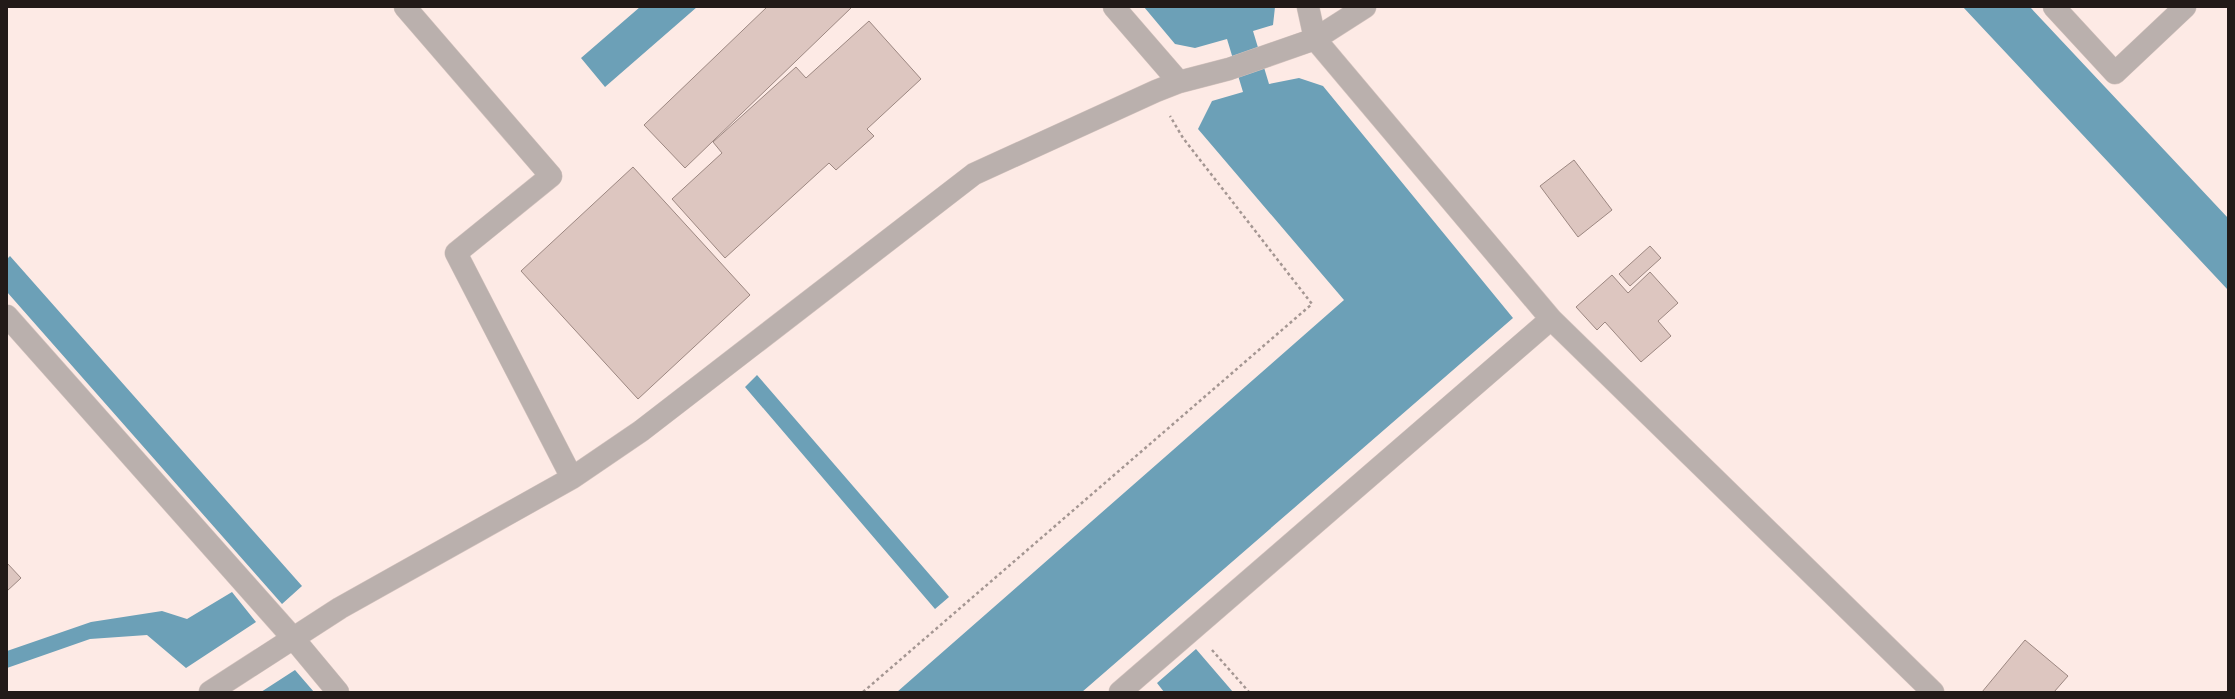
<svg xmlns="http://www.w3.org/2000/svg" width="2235" height="699" font-family="'IBM Plex Serif',serif">
	<style>
		.water { fill: #6ca0b7 }
		.building { fill: #ddc6c0; stroke: #9c8781 }
		.lines { fill: none; stroke-linecap: round; stroke-linejoin: round }
		.minor-casing { stroke: #d6c5c0; stroke-width: 23 }
		.path { stroke: #a49692; stroke-width: 2.5; stroke-dasharray: 3 3; stroke-linecap: butt }
		.minor { stroke: #bab0ad; stroke-width: 22 }
	</style>
	<rect width="100%" height="100%" fill="#fdeae5"/>
	<path class="water" d="M640,7H697L605,87L581,58Z
		M1144,7H1275L1273,25L1253,31L1269,84L1299,78L1323,86L1513,318L1082,692H897L1344,300L1198,129L1212,101L1243,92L1227,39L1195,48L1175,44Z
		M1963,7H2030L2228,218V290Z
		M10,256L302,586L282,604L7,292V259Z
		M757,375L949,597L935,609L745,387Z
		M232,592L256,622L186,668L147,635L90,639L7,668V651L91,622L162,611L187,619Z
		M1196,649L1233,692H1164L1157,683Z
		M295,670L314,692H261Z"/>
	<path class="building" d="M767,7H852L685,168L644,125Z
		M869,21L921,79L867,129L874,136L836,170L829,163L725,258L672,199L722,153L713,142L796,67L806,78Z
		M1574,160L1612,210L1578,237L1540,186Z
		M633,167L750,295L638,399L521,271Z
		M1650,246L1661,258L1630,286L1619,274Z
		M1650,272L1678,303L1658,321L1671,336L1641,362L1605,322L1597,330L1576,307L1612,275L1628,293Z
		M7,563L21,578L7,591Z
		M2025,640L2068,676L2054,692H1982Z"/>
	<g class="lines">
		<defs>
			<path id="minor" d="M405,7L551,176L456,253L572,478
				M1114,7L1179,82
				M1308,7L1315,39L1551,319L1933,692
				M2054,7L2115,73L2185,7
				M7,316L293,638L338,692
				M210,692L340,608L572,478L641,431L974,174L1156,91L1179,82L1229,69L1315,39L1365,7
				M1120,692L1551,319"/>
		</defs>
		<use href="#minor" class="minor-casing"/>
		<path class="path" d="M1212,650L1249,692
			M863,692L1312,304L1183,138L1170,116"/>
		<use href="#minor" class="minor"/>
	</g>
	<rect width="2235" height="699" fill="none" stroke="#221a18" stroke-width="16"/>
</svg>
